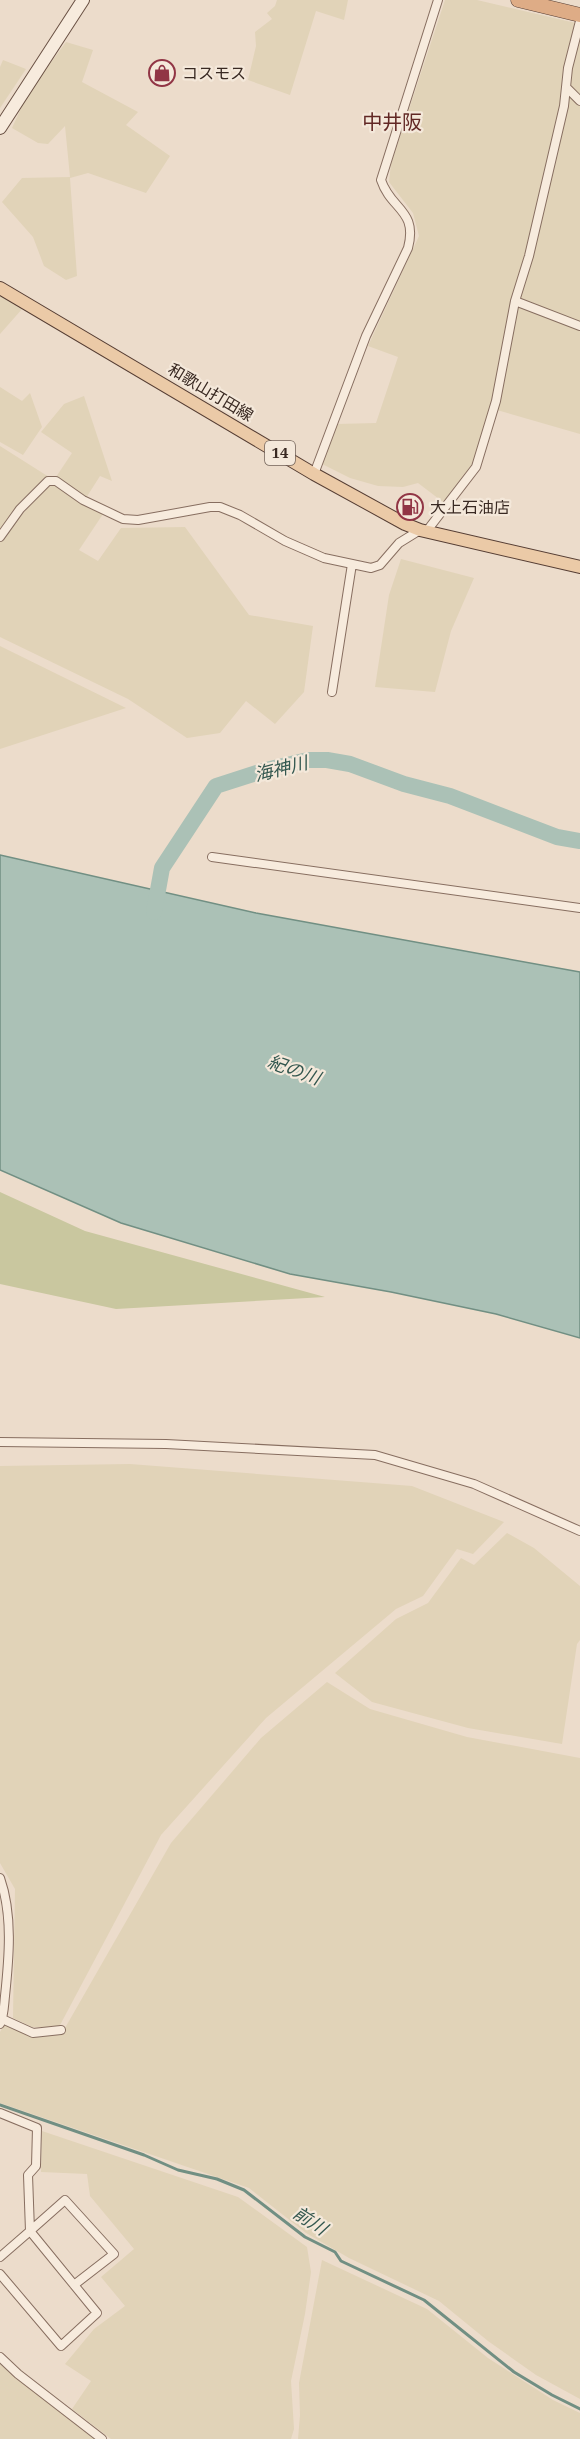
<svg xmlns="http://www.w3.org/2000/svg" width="580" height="2439" font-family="'Noto Serif','Noto Sans JP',serif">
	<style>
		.farmland { fill: #e1d3b8 }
		.green { fill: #c9c79f }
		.water { fill: #abc1b6; stroke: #718f83; stroke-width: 1.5 }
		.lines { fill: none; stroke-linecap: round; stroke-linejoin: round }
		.stream { stroke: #718f83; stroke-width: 3 }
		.river { stroke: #abc1b6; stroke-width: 16 }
		.minor-casing { stroke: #876e60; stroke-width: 10 }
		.secondary-casing { stroke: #695043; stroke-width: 14 }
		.primary-casing { stroke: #563e34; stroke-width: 14 }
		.trunk-casing { stroke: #563e34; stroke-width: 15 }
		.minor { stroke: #f7ebdd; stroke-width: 8 }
		.secondary { stroke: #f7ebdd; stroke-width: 12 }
		.primary { stroke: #ebcaa7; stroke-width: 12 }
		.trunk { stroke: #deac86; stroke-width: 14 }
		.labels { text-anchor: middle; stroke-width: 4.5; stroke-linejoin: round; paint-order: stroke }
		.shield { fill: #f4e8da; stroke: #716259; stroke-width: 1.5 }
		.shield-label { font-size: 15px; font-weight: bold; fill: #392922 }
		.poi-label { font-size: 16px; fill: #392922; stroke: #f4e8da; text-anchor: start }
		.street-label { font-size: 16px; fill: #392922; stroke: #f4e8da }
		.water-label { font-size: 18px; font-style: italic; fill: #33574f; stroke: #f4e8da }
		.quarter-label { font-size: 20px; fill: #622825; stroke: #f4e8da }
	</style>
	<rect width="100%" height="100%" fill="#ecdccb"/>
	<path class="farmland" d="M277,0H348L344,20L316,11L290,95L248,80L256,46L255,32L272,19L267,13L275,6Z
		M445,0H477L580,24V434L490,408L473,463L443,502L418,483L403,487L378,486L350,478L322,464L337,424L376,423L398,357L368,346L419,236L413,213L389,182L391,164Z
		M66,42L93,50L82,82L138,112L126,125L170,156L146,193L88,173L70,178L77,276L66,280L44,266L33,237L2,202L22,178L70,177L65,126L48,144L38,143L12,128L27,95Z
		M3,60L26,69L0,108V67Z
		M0,295L23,308L0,334Z
		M0,387L22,401L30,393L42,427L23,455L0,442Z
		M84,396L112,481L100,476L86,498L56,477L72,453L41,432L64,404Z
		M0,446L49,477L40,483L0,531Z
		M53,484L103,514L79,550L98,561L121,528L185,527L249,615L313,626L304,692L275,724L246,701L220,733L187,738L128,699L0,637V542L42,490Z
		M401,559L474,578L451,631L435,692L375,687L389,595Z
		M0,646L126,708L0,749Z
		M130,1464L412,1486L504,1522L473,1554L457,1549L423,1596L396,1609L266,1718L161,1835L59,2027H32L13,2018L15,1889L0,1863V1466Z
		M507,1533L534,1548L580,1586V1640L577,1644L562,1744L468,1728L372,1702L335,1673L396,1619L428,1603L461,1558L474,1565Z
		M327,1682L370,1709L467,1737L580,1758V2399L536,2375L488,2341L439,2301L349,2258L306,2233L249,2188L0,2103V2032L4,2025L31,2036L61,2035L171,1843L261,1738Z
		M42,2131L238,2197L307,2247L311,2272L305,2314L291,2381L294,2429L291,2439H111L72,2409L91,2381L65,2364L94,2329L125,2306L101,2277L134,2249L90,2196L87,2174L41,2172Z
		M322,2260L427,2309L488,2358L553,2400L580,2413V2439H298L300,2415L299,2383Z
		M0,2363L98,2439H0Z"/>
	<path class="green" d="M0,1192L85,1231L325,1297L116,1309L0,1284Z"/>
	<path class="water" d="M0,855L256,913L580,972V1338L496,1314L391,1292L290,1274L121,1223L0,1170Z"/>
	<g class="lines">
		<path class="stream" d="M0,2105L144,2155L178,2170L217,2179L244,2190L305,2237L335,2252L341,2261L424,2300L514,2372L552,2395L580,2409"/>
		<path class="river" d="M154,912L162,868L216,786L266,770L308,760H327L350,764L404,784L450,796L557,837L580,841"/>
		<defs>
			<path id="minor" d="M568,89L580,101
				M515,301L580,326
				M314,474L366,336L408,248C418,210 391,210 381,180L438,0
				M426,532L476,467L496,401L515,301L529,256L564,106L568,68L580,21
				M0,537L20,509L48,481H56L83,500L123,519L138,520L210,507H220L240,515L285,541L324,558L371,568L380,565L399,543L420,530
				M332,692L352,564
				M212,857L580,908
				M0,1442L166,1444L375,1455L474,1484L580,1531
				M0,1878C13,1915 9,1958 5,1996C4,2005 4,2016 0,2024
				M0,2018L33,2033L61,2030
				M0,2113L37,2128L36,2166L28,2175L30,2231L0,2257
				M0,2274L61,2346L97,2313L30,2231L65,2200L114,2254L74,2285
				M0,2357L18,2374L102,2439"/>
			<path id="secondary" d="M0,128L83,0"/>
			<path id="primary" d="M0,288L314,474L405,524L420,530L580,567"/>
			<path id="trunk" d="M518,0L580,15"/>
		</defs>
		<use href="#minor" class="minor-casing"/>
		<use href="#secondary" class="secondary-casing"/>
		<use href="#primary" class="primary-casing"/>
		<use href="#trunk" class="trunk-casing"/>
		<use href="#minor" class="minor"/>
		<use href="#secondary" class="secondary"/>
		<use href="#primary" class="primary"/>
		<use href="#trunk" class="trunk"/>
	</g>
	<defs>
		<symbol id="shop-ring" viewBox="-11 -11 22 22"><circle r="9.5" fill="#f4e8da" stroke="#913545" stroke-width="1.5"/><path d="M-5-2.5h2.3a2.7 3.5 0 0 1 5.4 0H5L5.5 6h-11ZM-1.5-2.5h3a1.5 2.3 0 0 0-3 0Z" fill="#913545"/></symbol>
		<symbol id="fuel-ring" viewBox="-11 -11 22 22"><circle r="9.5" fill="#f4e8da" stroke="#913545" stroke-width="1.5"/><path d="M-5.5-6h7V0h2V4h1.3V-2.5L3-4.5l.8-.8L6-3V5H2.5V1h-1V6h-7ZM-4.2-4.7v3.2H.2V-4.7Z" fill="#913545"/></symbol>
	</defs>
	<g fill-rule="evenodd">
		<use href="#shop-ring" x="147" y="58" width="30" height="30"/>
		<use href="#fuel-ring" x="395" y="492" width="30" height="30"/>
	</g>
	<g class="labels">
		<rect class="shield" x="265" y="441" width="30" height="24" rx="4.5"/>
		<g class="shield-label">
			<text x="280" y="458">14</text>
		</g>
		<g class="poi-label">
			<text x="182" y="79">コスモス</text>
			<text x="430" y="513">大上石油店</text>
		</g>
		<g class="street-label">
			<text transform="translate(211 392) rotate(31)" y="6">和歌山打田線</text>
		</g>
		<g class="water-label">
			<text transform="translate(281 769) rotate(-14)" y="6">海神川</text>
			<text transform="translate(294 1070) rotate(20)" y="6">紀の川</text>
			<text transform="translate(310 2221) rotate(33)" y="6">前川</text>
		</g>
		<g class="quarter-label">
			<text x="392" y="129">中井阪</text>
		</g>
	</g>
</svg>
